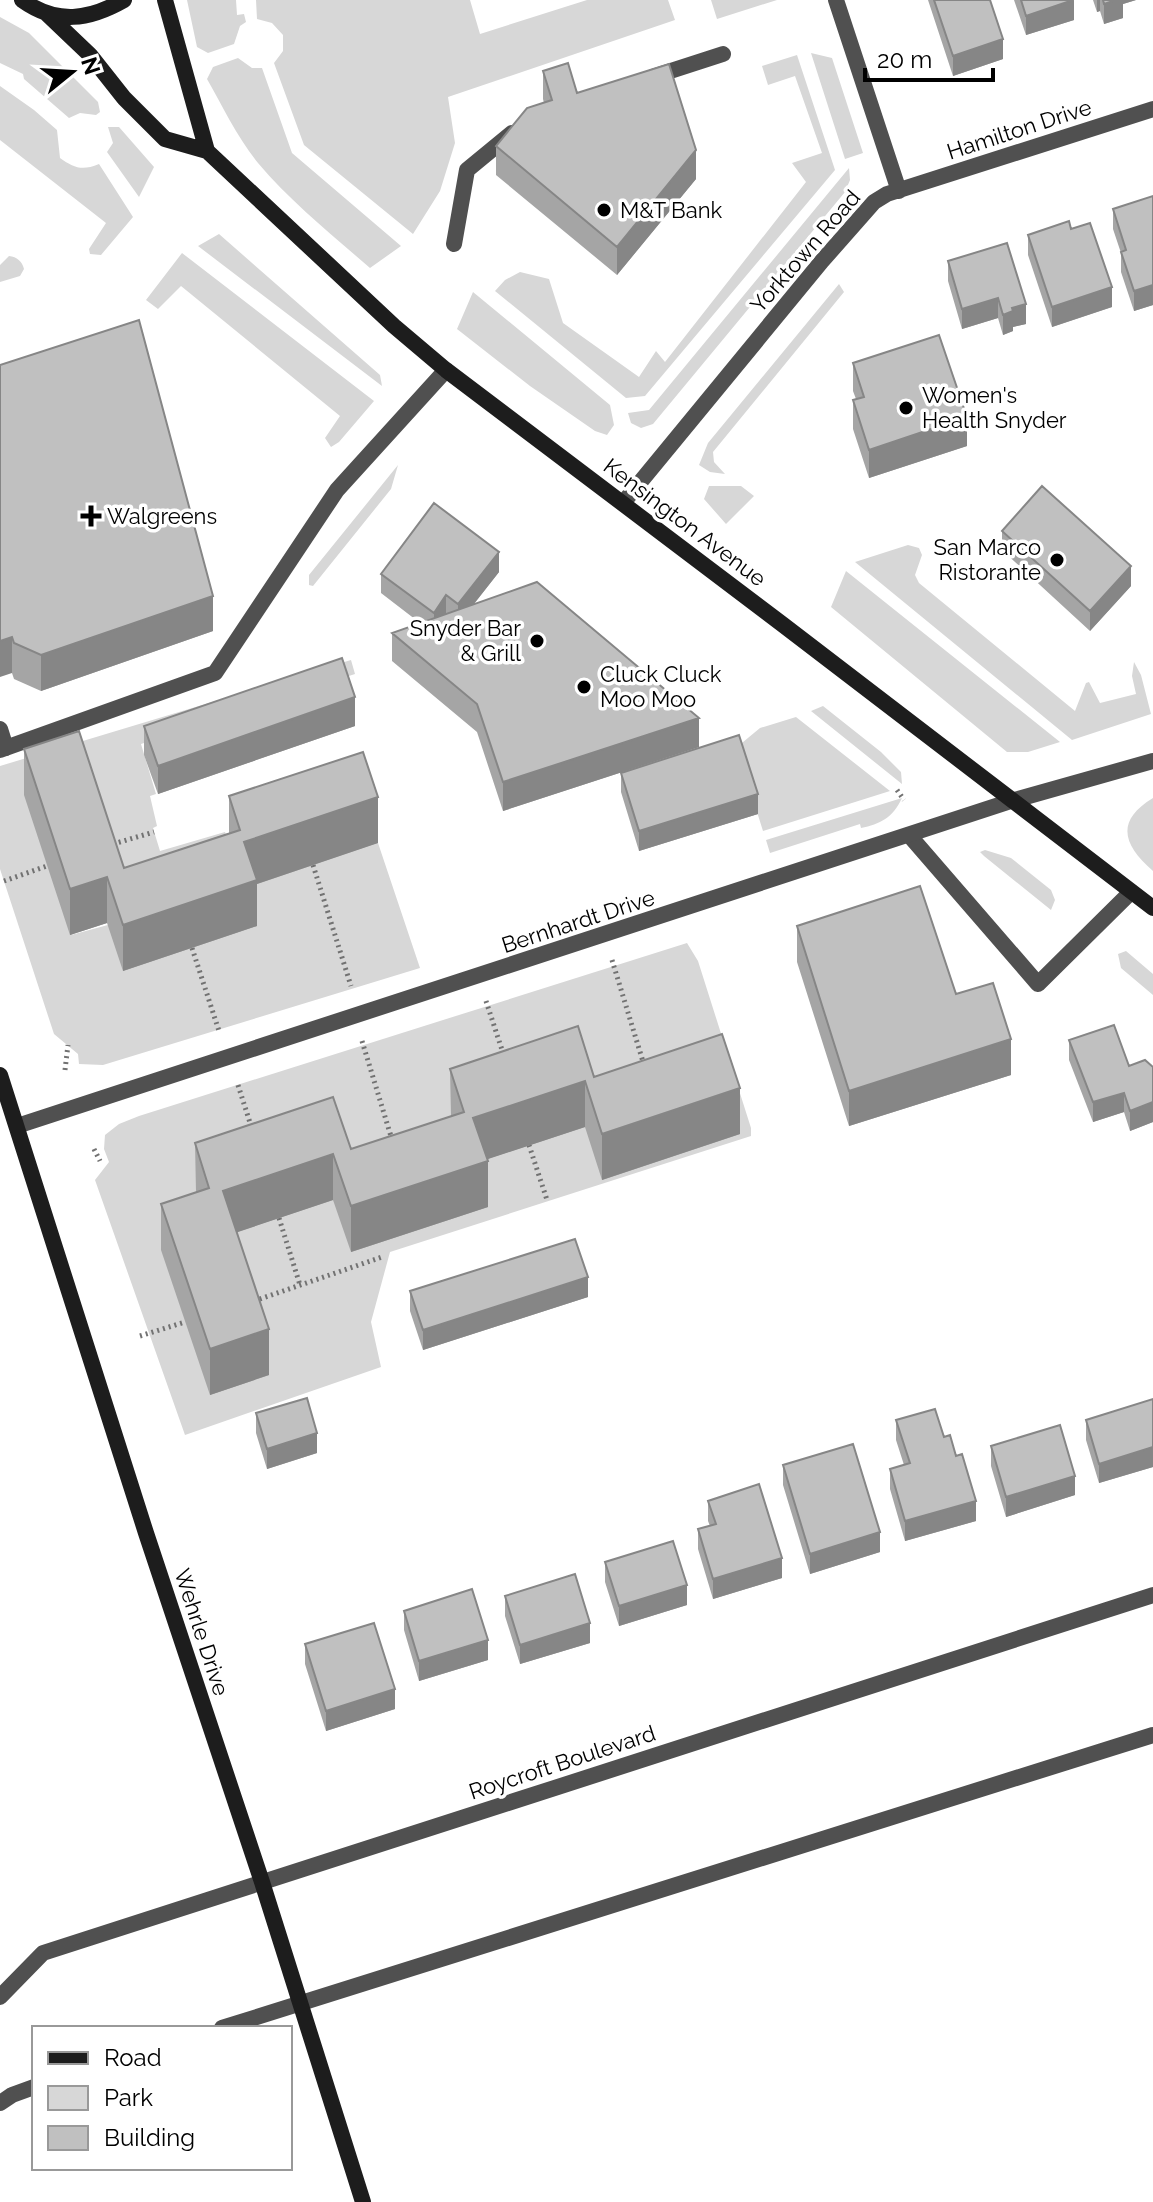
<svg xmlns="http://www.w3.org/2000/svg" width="1153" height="2202" font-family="Raleway,sans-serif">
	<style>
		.green { fill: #d7d7d7 }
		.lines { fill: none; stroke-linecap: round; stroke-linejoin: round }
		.path { stroke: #727272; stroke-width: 5; stroke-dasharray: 2 4; stroke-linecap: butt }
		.lane { stroke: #505050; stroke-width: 16 }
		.street { stroke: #505050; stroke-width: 16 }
		.secondary { stroke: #1d1d1d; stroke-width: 16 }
		.wall { fill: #a5a5a5 }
		.shaded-wall { fill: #868686 }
		.building { fill: #c0c0c0; stroke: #868686; stroke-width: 2 }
		.poi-dot { fill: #000; stroke: #fff; stroke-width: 3 }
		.labels { text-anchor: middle; stroke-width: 7; stroke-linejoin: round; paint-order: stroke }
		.street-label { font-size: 22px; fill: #000; stroke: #fff }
		.poi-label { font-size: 22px; fill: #000; stroke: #fff; text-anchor: start }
	</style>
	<rect width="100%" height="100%" fill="#fff"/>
	<path class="green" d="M187,0H236L237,15L244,14L246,22L240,26L234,44L208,53L197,47Z
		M256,0H470L480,34L587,0H668L675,20L448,97L455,143L440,191L413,234L304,145L274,63L283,51V35L272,23L257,19Z
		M711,0H777L717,19Z
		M0,17L29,33L98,102L100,112L96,115L80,113L69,118L24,79L23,74L0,63Z
		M811,53L832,58L863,153L845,159Z
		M797,55L835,170L645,396L626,398L495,291L505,280L520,272L549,279L563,323L639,377L656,351L665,362L806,182L792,163L822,153L795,76L768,85L762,66Z
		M238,58L252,68H262L292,153L401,246L370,268C332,235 291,202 258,163C237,137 223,107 207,79L213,67Z
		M0,86L34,110L57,130L60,158C74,168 82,171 99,164L133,217L101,255L90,254L89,249L106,223L0,140Z
		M108,127H119L154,167L139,197L107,152L113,143Z
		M849,168L850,180L845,192L653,424L641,428L631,423L628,413L649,410Z
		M219,234L380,375L382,386L198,246Z
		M182,253L374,401L339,442L331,447L325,438L340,416L181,286L158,309L146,300Z
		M9,256C17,257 22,261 24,269L20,276L0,282V265Z
		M839,284L844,292L713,452L714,462L725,474L710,472L699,465L708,443Z
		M473,292L610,405L614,425L607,435L595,431L530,386L457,329Z
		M398,465L391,489L313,586L309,585V575Z
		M709,486H741L754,496L726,524L704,499Z
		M908,545L919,548L922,555L915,575L919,583L1075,711L1086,683L1089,682L1100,703L1136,694L1132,676L1134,662L1141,675L1151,714L1072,740L855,562Z
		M846,571L1060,742L1028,752H1007L831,607Z
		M351,660L355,674L141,744L156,794L150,796L157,826L153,828L160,851L225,832L229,842L71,935L244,888L378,843L420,968L103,1065L79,1064L78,1054L54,1034L0,869V766Z
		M823,706L881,752L901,772L902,784L811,711Z
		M796,717L890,791L763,831L745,774L719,762L760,728Z
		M902,798C893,818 880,824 861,828L860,824L770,853L766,840Z
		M1153,798V871C1123,845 1115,821 1153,798Z
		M985,850L1011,858L1051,890L1055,900L1051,910L984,856L980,852Z
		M687,943L698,961L751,1128V1136L390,1252L371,1322L381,1367L185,1435L95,1180L109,1162L104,1149L105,1135L119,1124L139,1116Z
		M1126,951L1153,974V995L1121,968L1118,954Z"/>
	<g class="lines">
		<path class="path" d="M897,790L904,800
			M113,844L154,832
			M313,865L351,986
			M4,881L47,866
			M192,948L219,1031
			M612,960L644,1065
			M486,1001L504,1056
			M362,1041L393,1143
			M65,1070L68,1045
			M238,1085L252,1129
			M529,1145L547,1200
			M94,1149L100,1161
			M279,1218L300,1285
			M254,1301L382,1257
			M140,1336L185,1322"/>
		<path class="lane" d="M652,77L723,54
			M454,244L467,170L512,133
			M0,729L6,748
			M0,750L215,673L337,490L446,370
			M909,835L1038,984L1131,892"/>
		<path class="street" d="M836,0L899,191
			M623,503L822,261L874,202L887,194L1153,109
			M17,1126L1011,801L1153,761
			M0,1997L43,1953L1153,1595
			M222,2028L1153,1735
			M0,2103L12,2095L34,2087"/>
		<path class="secondary" d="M22,0C57,25 89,20 124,0
			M165,0L207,151L394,326L446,370L782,624L1153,908
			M47,14L90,55L124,98L165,139L207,151
			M0,1075L146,1533L262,1882L363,2202"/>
	</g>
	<path class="wall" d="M928,0H990L1003,59L953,76Z
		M1014,0H1074V20L1026,35Z
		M1093,0H1136L1123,4V18L1104,24L1100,11L1097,12Z
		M543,71L577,93L696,179L617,275L496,175V146L544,103L543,99Z
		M1153,196V305L1134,311L1121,272V253L1113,229V209Z
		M1071,229L1112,307L1052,327L1028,255V235Z
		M1007,243L1026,324L1013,327V331L1003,335L998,318L962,329L948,281V261Z
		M853,363L967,446L869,478L853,429V400L856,399L853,391Z
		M0,365L213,631L41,691L14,679L12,673Z
		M1002,531L1131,586L1090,631L1002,550Z
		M499,572L474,604L699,747L503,811L477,732L392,661V633L420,623L381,593V574Z
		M144,726H355L158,794L144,755Z
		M24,749L124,868L229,833V796L378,843L257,884V926L123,971L107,923L70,935L24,795Z
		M621,773L758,814L639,851L621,792Z
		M797,926L956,994L1011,1075L849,1126L797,962Z
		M1069,1040L1129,1066L1153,1067V1122L1130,1131L1124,1112L1093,1122L1069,1060Z
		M450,1069L594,1077L740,1134L602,1180L585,1127L487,1159L488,1207L351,1252L333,1200L237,1232L269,1375L210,1395L161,1250V1204L196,1192L195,1143L351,1149L451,1116Z
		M410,1291L588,1297L423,1350L410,1311Z
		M1153,1399V1467L1099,1483L1086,1440V1420Z
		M256,1413L317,1453L267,1469L256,1433Z
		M896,1420L944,1437L976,1521L905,1541L890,1489V1469L904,1465L896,1440Z
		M991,1446L1075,1495L1006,1517L991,1466Z
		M783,1465L880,1552L810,1574L783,1485Z
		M708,1501L782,1578L713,1599L698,1549V1529L710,1526L708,1521Z
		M605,1562L687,1605L619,1626L605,1582Z
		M505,1596L590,1643L520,1664L505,1616Z
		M404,1611L488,1660L419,1681L404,1630Z
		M305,1644L395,1709L326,1731L305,1664Z"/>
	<path class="shaded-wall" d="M1074,0V20L1026,35V16Z
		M1097,0H1100V11L1097,12Z
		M1116,0H1136L1123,4V18L1104,24V4Z
		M1003,39V59L953,76V56Z
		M696,150V179L617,275V247Z
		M1153,285V305L1134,311V291Z
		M1112,287V307L1052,327V307Z
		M998,298V318L962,329V309Z
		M1026,304V324L1013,327V331L1003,335V315L1012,308Z
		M967,417V446L869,478V450Z
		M499,552V572L458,624V604Z
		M1131,566V586L1090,631V611Z
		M446,595V615L434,633V613Z
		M213,596V631L41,691V655Z
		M12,637V673L0,677V641Z
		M355,697V726L158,794V766Z
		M699,718V747L503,811V782Z
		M758,794V814L639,851V831Z
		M378,797V843L257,884V926L123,971V925L244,842Z
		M107,877V923L70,935V889Z
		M1011,1039V1075L849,1126V1091Z
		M585,1081V1127L473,1164V1118Z
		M740,1088V1134L602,1180V1134Z
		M1124,1093V1112L1093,1122V1102Z
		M1153,1102V1122L1130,1131V1111Z
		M333,1154V1200L223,1237V1191Z
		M488,1161V1207L351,1252V1206Z
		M588,1277V1297L423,1350V1330Z
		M269,1329V1375L210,1395V1349Z
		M317,1433V1453L267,1469V1449Z
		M1153,1447V1467L1099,1483V1464Z
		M1075,1476V1495L1006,1517V1497Z
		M976,1501V1521L905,1541V1521Z
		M880,1532V1552L810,1574V1554Z
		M782,1558V1578L713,1599V1579Z
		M687,1585V1605L619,1626V1606Z
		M590,1623V1643L520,1664V1645Z
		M488,1640V1660L419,1681V1661Z
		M395,1689V1709L326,1731V1711Z"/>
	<path class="building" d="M934,0H990L1003,39L953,56Z
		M1021,0H1073L1026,16Z
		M1103,0H1116L1104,4Z
		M568,63L577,93L669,64L696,150L617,247L496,146L527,108L552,100L543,71Z
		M1153,196V285L1134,291L1121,252L1126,250L1113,209Z
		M1069,221L1071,229L1090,223L1112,287L1052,307L1028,235Z
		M1007,243L1026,304L1012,308L1013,311L1003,315L998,298L962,309L948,261Z
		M139,320L213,596L41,655L14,643L12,637L0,641V365Z
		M939,335L967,417L869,450L853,400L864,397L853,363Z
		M1042,486L1131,566L1090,611L1002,531Z
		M434,503L499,552L458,604L446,595L434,613L381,574Z
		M537,582L699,718L503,782L477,704L392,633Z
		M342,658L355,697L158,766L144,726Z
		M79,731L124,868L240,830L229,796L363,752L378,797L244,842L257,880L123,925L107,877L70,889L24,749Z
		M739,735L758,794L639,831L621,773Z
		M920,886L956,994L993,983L1011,1039L849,1091L797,926Z
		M1114,1025L1129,1066L1145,1060L1153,1067V1102L1130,1111L1124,1093L1093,1102L1069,1040Z
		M578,1026L594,1077L722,1034L740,1088L602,1134L585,1081L473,1118L488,1161L351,1206L333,1154L223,1191L269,1329L210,1349L161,1204L209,1188L195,1143L333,1097L351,1149L464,1112L450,1069Z
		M575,1239L588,1277L423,1330L410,1291Z
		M307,1398L317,1433L267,1449L256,1413Z
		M1153,1399V1447L1099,1464L1086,1420Z
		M935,1409L944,1437L950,1435L956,1456L962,1454L976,1501L905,1521L890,1469L910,1463L896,1420Z
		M1060,1425L1075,1476L1006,1497L991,1446Z
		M853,1444L880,1532L810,1554L783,1465Z
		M759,1484L782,1558L713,1579L698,1529L716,1524L708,1501Z
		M673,1541L687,1585L619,1606L605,1562Z
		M575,1574L590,1623L520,1645L505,1596Z
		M472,1589L488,1640L419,1661L404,1611Z
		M374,1623L395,1689L326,1711L305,1644Z"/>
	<g class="poi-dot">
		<circle cx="604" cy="210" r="8"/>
		<circle cx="906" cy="408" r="8"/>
		<path d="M87 504h8v8h8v8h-8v8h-8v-8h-8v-8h8z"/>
		<circle cx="1057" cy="560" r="8"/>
		<circle cx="537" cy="641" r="8"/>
		<circle cx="584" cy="687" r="8"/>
	</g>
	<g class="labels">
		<g class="street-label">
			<text transform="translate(1019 129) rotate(-18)" y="8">Hamilton Drive</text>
			<text transform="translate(805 251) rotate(-49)" y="8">Yorktown Road</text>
			<text transform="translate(685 522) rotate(37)" y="8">Kensington Avenue</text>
			<text transform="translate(578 921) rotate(-18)" y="8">Bernhardt Drive</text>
			<text transform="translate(202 1632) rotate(72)" y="8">Wehrle Drive</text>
			<text transform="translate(562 1762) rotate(-18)" y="8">Roycroft Boulevard</text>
		</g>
		<g class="poi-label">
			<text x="620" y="218">M&amp;T Bank</text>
			<text x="922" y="403">Women's<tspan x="922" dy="25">Health Snyder</tspan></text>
			<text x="107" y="524">Walgreens</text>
			<text x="1041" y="555" text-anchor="end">San Marco<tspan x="1041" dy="25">Ristorante</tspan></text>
			<text x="521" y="636" text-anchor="end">Snyder Bar<tspan x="521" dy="25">&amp; Grill</tspan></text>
			<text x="600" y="682">Cluck Cluck<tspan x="600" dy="25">Moo Moo</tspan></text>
		</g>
	</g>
	<rect x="32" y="2026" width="260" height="144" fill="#ffffff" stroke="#999999" stroke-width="2"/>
	<rect x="48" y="2052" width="40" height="12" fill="#1d1d1d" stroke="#999999" stroke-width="2"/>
	<text x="104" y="2066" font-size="24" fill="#000000">Road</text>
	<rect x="48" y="2086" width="40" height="24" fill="#d7d7d7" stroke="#999999" stroke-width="2"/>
	<text x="104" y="2106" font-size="24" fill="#000000">Park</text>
	<rect x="48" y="2126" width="40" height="24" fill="#c0c0c0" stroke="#999999" stroke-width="2"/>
	<text x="104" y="2146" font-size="24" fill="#000000">Building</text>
	<g transform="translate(72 72) rotate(72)" stroke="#ffffff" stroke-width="6" paint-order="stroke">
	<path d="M0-6L14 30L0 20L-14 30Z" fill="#000000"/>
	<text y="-12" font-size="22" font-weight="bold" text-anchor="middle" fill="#000000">N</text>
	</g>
	<path d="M865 68v12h128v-12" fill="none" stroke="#000000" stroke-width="4"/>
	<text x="877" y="68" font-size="24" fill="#000000" stroke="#ffffff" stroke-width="6" paint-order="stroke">20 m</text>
</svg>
